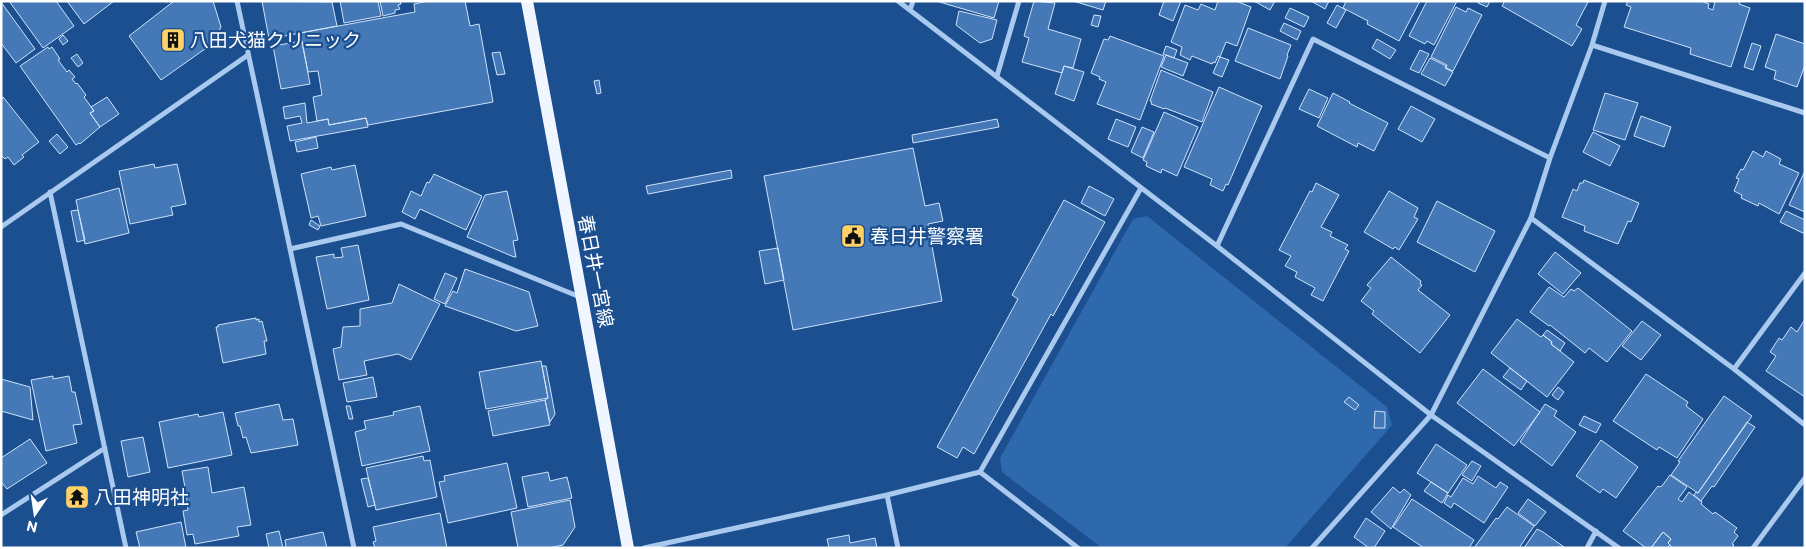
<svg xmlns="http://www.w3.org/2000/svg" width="1806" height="549" font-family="Commissioner,'Noto Sans JP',sans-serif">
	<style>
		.green { fill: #2e69ad }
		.building { fill: #4478b7; stroke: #cfe3fa }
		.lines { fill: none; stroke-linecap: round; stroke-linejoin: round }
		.street { stroke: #a9c9ee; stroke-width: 5 }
		.primary { stroke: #f0f6ff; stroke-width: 12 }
		.labels { text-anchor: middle; stroke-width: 4.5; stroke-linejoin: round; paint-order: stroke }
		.poi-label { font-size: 19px; fill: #fff; stroke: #1b4f8f; text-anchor: start }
		.street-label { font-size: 19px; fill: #fff; stroke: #1b4f8f }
	</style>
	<rect width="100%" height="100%" fill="#1b4f8f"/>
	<path class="green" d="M1147,216L1387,407L1392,425L1285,548H1102L1002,472L1000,458L1133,219Z"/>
	<path class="building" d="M9,1H56L74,26L43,48Z
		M67,1H114L84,24Z
		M174,1H213L221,27L212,44L161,80L129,36Z
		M262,1L332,2L337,26L269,39Z
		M340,1H378L381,16L344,23Z
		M380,1H400L401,4L398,5L400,9L395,10V13L383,16Z
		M428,1H465L470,26L479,24L493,102L368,125L366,118L329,125L328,119L317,121L313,97L322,95L318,71L308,72L300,33L415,12L414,4Z
		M936,1H999L994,18Z
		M1034,1L1055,3L1048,29L1081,39L1073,68L1064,66L1062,73L1022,62L1029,38L1024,36Z
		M1073,1H1106L1103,10Z
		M1164,1H1181L1173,21L1159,15Z
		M1218,1H1236L1251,7L1237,46L1226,42L1220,57L1218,56L1215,63L1213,62L1212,64L1192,56L1190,60L1180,55L1182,47L1171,42L1185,5L1198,10L1201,4L1215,10Z
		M1254,1H1275L1270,10Z
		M1311,1H1329L1325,9Z
		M1346,1H1420L1399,41L1367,24L1368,21L1343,8Z
		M1427,1H1457L1434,45L1427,41L1425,44L1409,36Z
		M1479,1H1490L1487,7L1478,3Z
		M1505,1H1586L1588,2L1576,25L1582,29L1572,46L1502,6Z
		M1628,1H1701L1709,4L1708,8L1713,10L1715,1H1740L1739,4L1750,8L1731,67L1690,54L1691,48L1624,27L1631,7L1626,5Z
		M1,2L35,49L16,63L1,43Z
		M1337,5L1346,10L1336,28L1327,23Z
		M1456,7L1466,12L1468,8L1482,15L1453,71L1446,68L1447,65L1431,57Z
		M1290,8L1309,17L1304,27L1285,18Z
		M959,11L997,20L992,39L980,43L956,25Z
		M1094,15L1101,16L1098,27L1091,25Z
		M1284,23L1301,31L1297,40L1280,31Z
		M1248,28L1291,45L1287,55L1288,56L1280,79L1235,61Z
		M1776,34L1805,44V65L1797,87L1774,79L1776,71L1765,67Z
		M63,35L68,41L63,45L59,39Z
		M1110,36L1164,56L1140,120L1097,104L1106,82L1099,79L1100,77L1091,73L1104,39L1108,40Z
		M1377,39L1396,50L1390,59L1372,48Z
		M302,41L310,84L281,89L273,46Z
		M1752,43L1761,46L1753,70L1744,67Z
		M1166,46L1177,50L1174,58L1163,54Z
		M48,47L49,49L52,47L60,59L58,60L67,72L69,70L75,77L72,79L76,84L77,83L86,95L84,97L94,111L90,113L100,127L80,144L79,143L76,145L20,66Z
		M1420,50L1429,54L1419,73L1410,69Z
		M500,52L505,74L497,75L492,53Z
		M77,54L83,63L78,67L71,58Z
		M1166,55L1188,63L1183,76L1161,67Z
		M1220,57L1229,60L1222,77L1213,73Z
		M1430,58L1446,66L1445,68L1453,72L1445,86L1421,74Z
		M1064,66L1084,72L1074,101L1055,94Z
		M1161,70L1213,92L1202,122L1165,108L1164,109L1151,104L1152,102L1150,101Z
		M599,80L601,93L597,94L594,81Z
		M1219,87L1262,106L1228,185L1226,184L1223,191L1210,185L1212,179L1184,167Z
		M1309,89L1328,98L1319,118L1299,109Z
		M1333,93L1350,102L1349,103L1388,123L1374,151L1358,143L1357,147L1317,126Z
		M1605,93L1638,103L1625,140L1593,130Z
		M3,97L39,142L22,155L24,157L14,165L8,157L5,159L1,155V98Z
		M107,97L119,114L100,127L90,113L94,111L91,107Z
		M305,103L307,123L328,119L329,125L366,118L368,127L290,141L287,126L302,123L300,116L285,119L283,107Z
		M1411,106L1435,119L1422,142L1398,129Z
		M1164,112L1198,127L1177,176L1162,169L1161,173L1146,166L1147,162L1143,160Z
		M1641,116L1671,127L1664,147L1634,136Z
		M997,119L999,127L913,143L912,135Z
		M1116,119L1136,127L1128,147L1108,139Z
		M1142,127L1154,132L1143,158L1131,152Z
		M1593,132L1620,146L1610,166L1583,152Z
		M57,134L68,147L60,154L49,141Z
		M316,137L318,148L297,152L295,142Z
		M913,148L925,206L939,203L943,221L928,224L942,301L793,330L764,176Z
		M1753,151L1763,157L1766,151L1781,159L1779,164L1799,173L1779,214L1759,203L1758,206L1741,198L1742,195L1734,191L1739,179L1736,178L1741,169L1743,170Z
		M154,164L155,168L177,164L186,204L171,207L173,215L130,224L119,171Z
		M355,165L366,216L321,226L318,216L311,218L301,174L331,167L332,170Z
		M731,170L732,178L648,194L646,186Z
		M1805,171V212L1789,205Z
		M434,174L482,196L466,230L420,209L415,219L402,212L411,191L421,196L427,182L429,183Z
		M1584,180L1639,203L1631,222L1628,221L1618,244L1584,231L1585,226L1562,217L1573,189L1577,191L1580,183H1583Z
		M1316,183L1339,195L1321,227L1332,232L1330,236L1348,245L1345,249L1349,251L1323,301L1311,295L1315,288L1295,277L1297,272L1285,266L1291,256L1279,250L1310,191L1312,192Z
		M1089,186L1114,199L1105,216L1081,203Z
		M119,188L129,233L85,244L76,200Z
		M507,191L518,240L513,241L516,257H514L467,237L485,195Z
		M1389,191L1418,208L1414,217L1418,219L1399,250L1395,247L1393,249L1364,232Z
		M1064,200L1105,222L1053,316L1051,314L974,454L963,447L957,458L937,447L1018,299L1012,295Z
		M1437,201L1495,231L1475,272L1417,242Z
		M78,210L85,240L77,242L71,211Z
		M1786,211L1805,220V234L1780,222Z
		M311,220L320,226L318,230L309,225Z
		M358,245L369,300L327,309L316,257L334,254V258L343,257L341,248Z
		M778,248L784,280L765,284L759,251Z
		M1555,252L1581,273L1563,294L1538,274Z
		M1391,257L1421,281L1420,284L1422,285L1418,290L1450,315L1420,353L1372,314L1374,311L1361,301L1371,288L1367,285Z
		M465,269L529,292L538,326L516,331L445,306L453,291L457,293Z
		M445,273L457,278L445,304L434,299Z
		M399,284L440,304L411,360L398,354L364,361L367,375L339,380L333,349L341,347L343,327L360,326V309L392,303Z
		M1549,287L1564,297L1571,289L1574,291L1578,288L1632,331L1607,362L1589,348L1585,353L1550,325L1549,326L1530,312Z
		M256,318V320L259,319V322L262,321L267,341H264L266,354L223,363L216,327H218V325Z
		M1517,319L1541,337L1543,335L1552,342L1551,344L1574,362L1547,397L1491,353Z
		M1805,319V397L1766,371L1776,356L1770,352L1779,338L1782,340L1791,327L1797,332Z
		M1642,321L1661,335L1641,360L1622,346Z
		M1547,330L1565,343L1560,351L1551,344L1552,342L1543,335Z
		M541,361L548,398L486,409L479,372Z
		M542,366H546L555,414L550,422L545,400L548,398Z
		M1510,368L1527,381L1521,390L1503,377Z
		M1483,369L1540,412L1514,446L1457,403Z
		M1646,374L1688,402L1686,406L1703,419L1677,458L1659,447L1657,450L1613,421Z
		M53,376V379L69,376L72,392H75L82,424L73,425L77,443L46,451L31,380Z
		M373,377L377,397L347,402L343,383Z
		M1,379L30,387L33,420L1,411Z
		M1558,387L1564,392L1558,400L1552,395Z
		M1724,396L1752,416L1698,493L1671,475L1680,462L1678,461Z
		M1349,397L1359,405L1355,410L1344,402Z
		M545,400L550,425L493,436L488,411Z
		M279,404L283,420L293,419L298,445L251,453L246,437L243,438L240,426H238L235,413Z
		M1545,404L1557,411L1554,416L1576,432L1552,466L1520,442Z
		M346,406H350L353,419H349Z
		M420,406L430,451L362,466L355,432L366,429L364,421L394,415L393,412Z
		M1375,411L1385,412V428H1374Z
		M223,412L232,455L168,468L159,422L198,414L199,417Z
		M1584,416L1601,424L1596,433L1579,425Z
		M1747,422L1755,427L1714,487L1712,486L1701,501L1694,495L1696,492L1698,493Z
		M143,437L150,472L128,477L121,441Z
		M30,439L47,463L7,489L1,482V458Z
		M1601,440L1638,467L1616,498L1603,489L1600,493L1576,476Z
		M1436,444L1467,465L1448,493L1417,473Z
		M423,456L424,461L430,460L437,497L376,510L366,468Z
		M1472,461L1481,466L1472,481L1462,475Z
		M507,463L517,508L448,523L439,482L445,481L444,476Z
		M208,467L212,493L244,487L251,525L237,527L239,536L195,544L193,534L187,535L183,511L188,510L186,499H187L182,471Z
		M548,472L550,481L567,477L572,498L528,507L522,477Z
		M1670,475L1687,487L1678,499L1682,502L1689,492L1702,502L1701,504L1713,514L1715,512L1737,528L1734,532L1738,536L1732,544L1734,545L1732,548H1673L1668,543L1671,539L1663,532L1651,548H1646L1623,531L1658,486L1659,487L1662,486Z
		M1478,476L1496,488L1500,482L1508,487L1484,523L1454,503L1451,508L1444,503L1448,495L1451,497L1463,478L1473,484Z
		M368,478L375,505L368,507L361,479Z
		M1431,482L1448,493L1442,503L1424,491Z
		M1393,487L1400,493L1404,489L1411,495L1391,529L1371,512Z
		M1412,499L1474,540L1469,548H1424L1393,527Z
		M1528,499L1546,512L1535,526L1518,513Z
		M570,500L575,527L563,545L548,548H518L511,512Z
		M1507,507L1534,526L1519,548H1474L1496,518L1498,519Z
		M440,513L447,548H375L373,542L376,541L373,527Z
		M1366,518L1385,531L1374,548H1369L1354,537Z
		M181,522L186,548H140L136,532Z
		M1537,529L1543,532L1564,547L1524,548Z
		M279,531L283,548H269L266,534Z
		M323,532L327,548H286L285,540Z
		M1663,532L1671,539L1668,543L1670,545L1667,548H1651Z
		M849,535L850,543L875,538L877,548H829L827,539Z"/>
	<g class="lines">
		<path class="street" d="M237,1L354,548
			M898,1L1217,246L1431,415L1619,548
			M910,10L913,1
			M1592,45L1805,113
			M997,76L1019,1
			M50,192L126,548
			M1531,218L1734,369L1805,425
			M1,227L248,55
			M1217,246L1313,39L1550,158
			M290,249L401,224L580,297
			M1734,369L1805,273
			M980,472L1141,188
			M887,495L898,548
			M1,515L105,448
			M644,548L887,495L980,472L1078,548
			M1312,548L1431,415L1531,218L1550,158L1592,45L1605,1
			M1587,548L1596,531
			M1753,548L1805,478"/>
		<path class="primary" d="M527,1L628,548"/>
	</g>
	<defs>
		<symbol id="building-square" viewBox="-11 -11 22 22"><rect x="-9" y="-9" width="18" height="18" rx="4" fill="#ffd166" stroke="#1b4f8f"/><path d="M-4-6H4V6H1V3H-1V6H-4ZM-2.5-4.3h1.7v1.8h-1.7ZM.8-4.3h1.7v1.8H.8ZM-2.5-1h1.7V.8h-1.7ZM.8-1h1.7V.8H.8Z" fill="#111"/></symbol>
		<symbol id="civic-square" viewBox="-11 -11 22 22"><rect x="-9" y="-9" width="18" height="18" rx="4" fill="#ffd166" stroke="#1b4f8f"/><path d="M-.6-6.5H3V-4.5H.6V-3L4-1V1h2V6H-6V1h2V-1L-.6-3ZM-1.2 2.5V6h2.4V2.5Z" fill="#111"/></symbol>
		<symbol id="temple-square" viewBox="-11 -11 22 22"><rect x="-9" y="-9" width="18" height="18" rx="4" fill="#ffd166" stroke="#1b4f8f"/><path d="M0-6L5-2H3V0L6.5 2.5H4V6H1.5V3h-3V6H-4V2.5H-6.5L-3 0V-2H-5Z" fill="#111"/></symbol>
	</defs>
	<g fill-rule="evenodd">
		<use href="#building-square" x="159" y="26" width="28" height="28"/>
		<use href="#civic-square" x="839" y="222" width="28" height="28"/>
		<use href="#temple-square" x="63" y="483" width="28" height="28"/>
	</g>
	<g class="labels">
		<g class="poi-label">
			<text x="190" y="47">八田犬猫クリニック</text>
			<text x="870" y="243">春日井警察署</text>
			<text x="94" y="504">八田神明社</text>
		</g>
		<g class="street-label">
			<text transform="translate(596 271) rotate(79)" y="7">春日井一宮線</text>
		</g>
	</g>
	<rect width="1806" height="549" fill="none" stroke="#ffffff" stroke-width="5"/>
	<g transform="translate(35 514) rotate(193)" stroke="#1b4f8f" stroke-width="4" paint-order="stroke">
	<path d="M0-4L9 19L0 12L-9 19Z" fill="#ffffff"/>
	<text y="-8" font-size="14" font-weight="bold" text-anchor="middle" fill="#ffffff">N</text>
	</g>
</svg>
